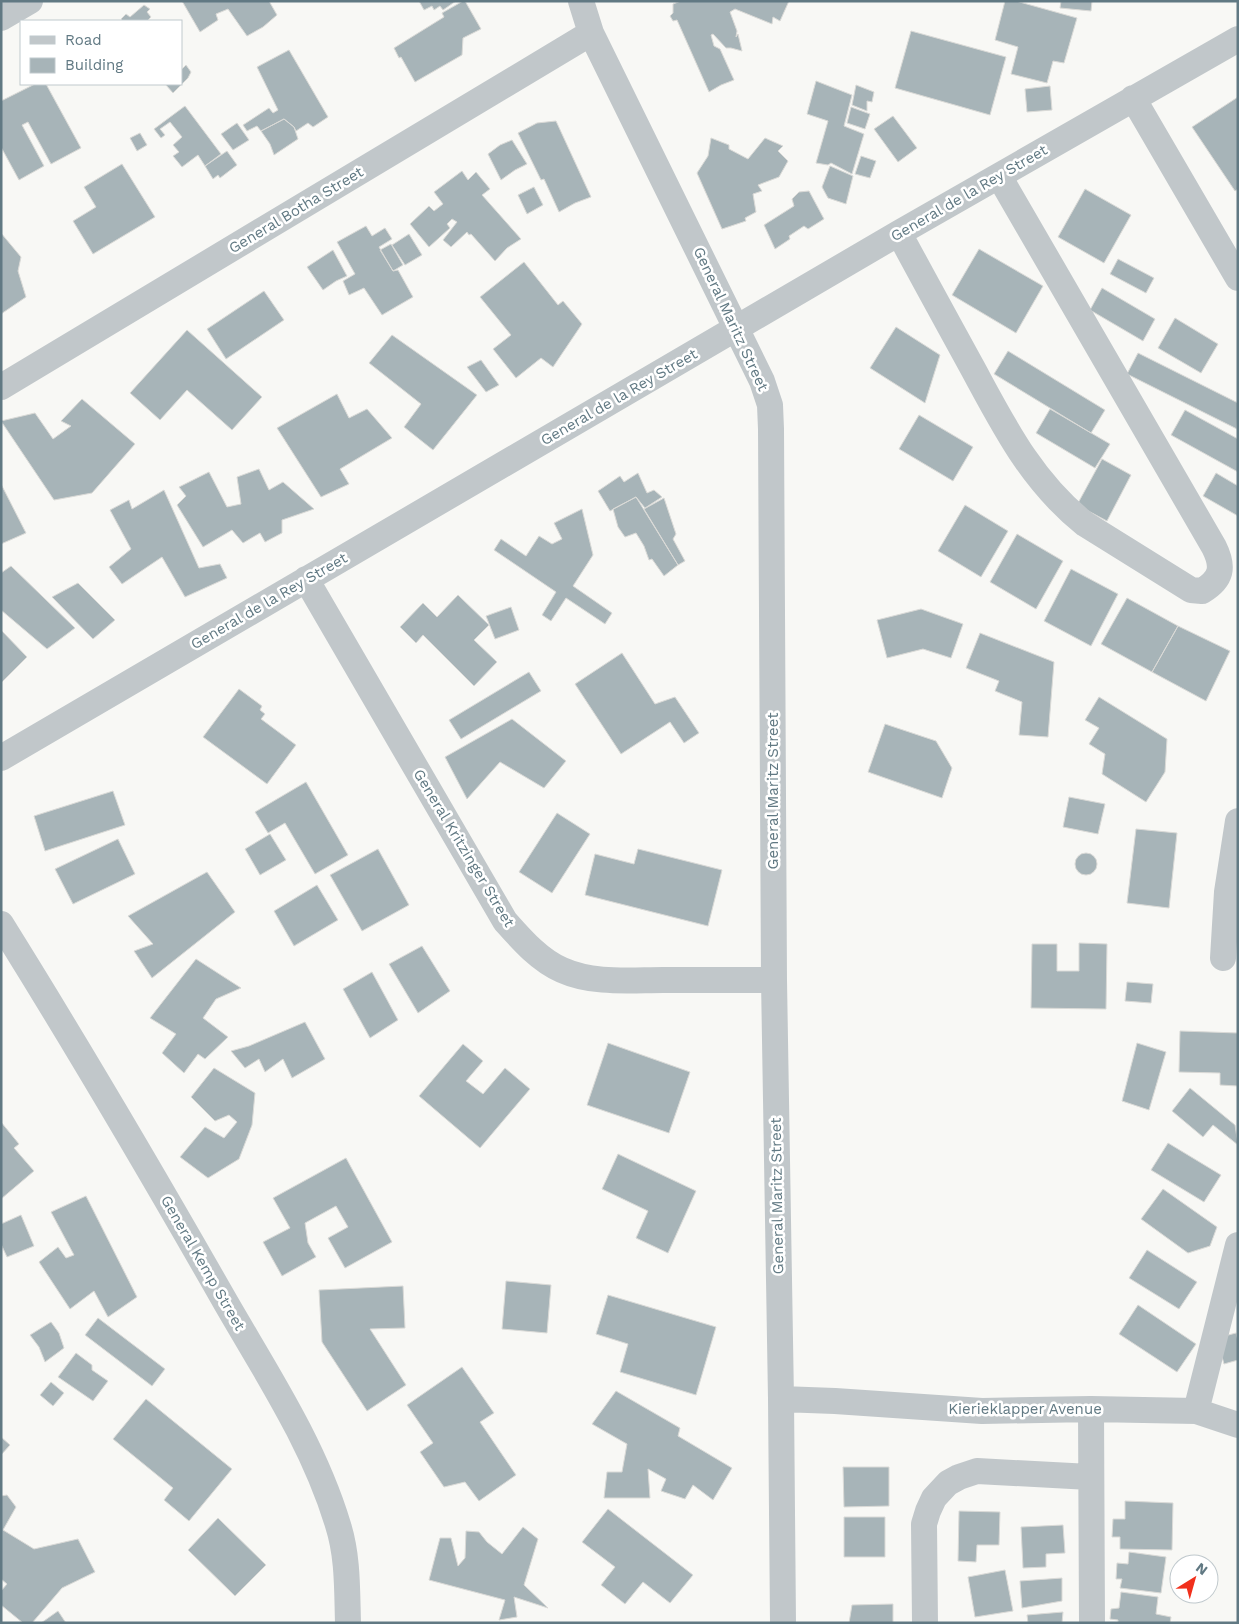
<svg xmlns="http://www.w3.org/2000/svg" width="1239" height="1624" font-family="'Work Sans',sans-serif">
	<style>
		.building { fill: #a7b4b8; stroke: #dadad7 }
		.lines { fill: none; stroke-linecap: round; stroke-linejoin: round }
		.minor { stroke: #c1c7ca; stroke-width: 26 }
		.labels { text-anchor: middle; stroke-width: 5; stroke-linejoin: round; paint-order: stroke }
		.street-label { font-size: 15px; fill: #617983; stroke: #fff }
	</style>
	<rect width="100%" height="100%" fill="#f8f8f5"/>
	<path class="building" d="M182,1H269L277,15L263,27L247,36L228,9L216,14L218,20L200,32Z
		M419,1H456L443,10L440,6L434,10L432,6L424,10Z
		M463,1H465L481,29L463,38L462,55L415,82L401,57L399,58L394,48L444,17L442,13Z
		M681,1H789L780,21L773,17L772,24L735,9L730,12L737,31L736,37L738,34L742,51L731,48H726L713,34L711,35L714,46L720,49L734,80L721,85L709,92L677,20L673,21L670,16L673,13V4Z
		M1005,1H1016L1077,18L1064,63L1053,61L1047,83L1011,74L1018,47L995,40Z
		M1061,1H1092L1091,11L1060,8Z
		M144,5L150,9L147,12L151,17L147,21H123L121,19L126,14L130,17Z
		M911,31L1006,57L990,115L895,88Z
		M289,50L328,117L313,127L308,123L296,131L294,127L284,119L261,131L257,126L247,131L243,125L269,108L273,113L278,110L257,67Z
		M186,65L191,72L188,78L173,93L166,85L167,84H181V70Z
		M816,81L852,95L844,126L864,134L852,174L831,163L828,165L816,163L828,121L807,114Z
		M35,84H46L81,148L51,164L28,122L22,125L44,166L19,180L1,147V101Z
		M856,85L874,92L872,102L867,101V111L852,105Z
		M1050,86L1052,110L1027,112L1025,89Z
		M1238,97V189L1235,191L1192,127Z
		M185,106L221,154L205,166L198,155L182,167L173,156L179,152L173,145L182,137L170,122L160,129L165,135L161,138L154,129Z
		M851,107L870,114L865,129L847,123Z
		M893,116L917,148L898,162L874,129Z
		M284,119L294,127L298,139L274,155L270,144L261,131Z
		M556,121L591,197L575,203L559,212L544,179L541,180L518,133L537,123Z
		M237,123L249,140L233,150L221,134Z
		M140,133L147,145L137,151L130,138Z
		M711,138L729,145V149L748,159L765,138L783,146L778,151L788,161L779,177L758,185L762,191L753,194L756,212L745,218L746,221L722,229L697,173L708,156Z
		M512,140L527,164L515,170L501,180L488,154L500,145Z
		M227,151L237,165L220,178L218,175L213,179L205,166Z
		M861,156L876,161L870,178L855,174Z
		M122,164L155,217L93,254L73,221L96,207L84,187Z
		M830,166L853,176L846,204L828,198L822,187Z
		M462,171L468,180L476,172L490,189L482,195L521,239L507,248L495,261L471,234L469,235L467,232L451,247L443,240L457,222L452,219L447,224L450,228L429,247L410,224L429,206L434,211L443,204L434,192Z
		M534,187L543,205L527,214L518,195Z
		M1085,189L1131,215L1104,263L1058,237Z
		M809,191L824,219L808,229L804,226L789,236L790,239L775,249L764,225L794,206L792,199L799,192Z
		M366,226L372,236L385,228L392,239L379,247L393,271L398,270L413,297L382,315L364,288L349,295L343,281L355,274L337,242Z
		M1,233L21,257L18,271L26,297L1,314Z
		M409,234L422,255L405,265L392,245Z
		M391,244L403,265L393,271L380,250Z
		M979,249L1043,286L1016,333L952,295Z
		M333,250L347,276L336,281L323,290L307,267Z
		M1118,259L1154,278L1146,293L1110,274Z
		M524,262L558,305L563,301L582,324L553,367L541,358L516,378L493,349L511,335L480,297Z
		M1102,288L1155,319L1143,341L1090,310Z
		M264,291L284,320L226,359L207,329Z
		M1175,318L1218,344L1201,373L1158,348Z
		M896,327L940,355L925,403L870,368Z
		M187,330L262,397L232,430L187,390L160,420L130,393Z
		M392,335L477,395L433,450L404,427L421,404L369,363Z
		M1008,351L1105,410L1091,433L994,374Z
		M1138,353L1238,403L1237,429L1127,374Z
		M481,360L499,385L486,392L467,367Z
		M337,394L349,418L367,409L392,438L340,469L349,484L321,497L277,428Z
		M82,399L135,444L92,493L54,500L1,421L35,413L53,439L71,426L61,421Z
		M1050,409L1110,444L1095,468L1036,433Z
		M1185,410L1238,439V472L1171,435Z
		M919,415L973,447L953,481L899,449Z
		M1102,459L1131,475L1107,521L1077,505Z
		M259,469L269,490L283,482L314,509L282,520V533L265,542L260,533L243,543L232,530L203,547L177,505L186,496L179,487L209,472L227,507L241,504L237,477Z
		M638,473L647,493L654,490L662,497L645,508L636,497L610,511L598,491L620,476L624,482Z
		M1216,473L1238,486V516L1203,496Z
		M1,484L26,533L1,544Z
		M164,490L199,568L220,564L227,578L185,597L162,557L122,584L109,567L131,549L110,510L129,500L132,509Z
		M636,497L678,565L664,576L652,559L649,560L644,546L636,533L625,537L618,527L613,509Z
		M664,498L676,534L673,539L685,561L678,565L644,509Z
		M965,505L1008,531L981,577L938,551Z
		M582,509L593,555L573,586L612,613L605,624L566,598L551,621L542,615L556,592L494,550L501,539L526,556L539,536L552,544L562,539L554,523Z
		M1017,534L1063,561L1036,609L990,582Z
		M11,566L75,628L47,649L1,610V573Z
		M1071,569L1118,594L1091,646L1044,621Z
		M78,583L115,620L93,639L52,597Z
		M458,595L489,625L474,640L497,662L474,686L423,635L416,643L400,627L423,603L437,617Z
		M1127,598L1178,626L1152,672L1101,644Z
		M511,607L519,630L495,639L486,616Z
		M921,609L963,624L951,658L923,649L887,658L877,620Z
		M1178,626L1230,651L1206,701L1152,672Z
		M1,630L27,657L1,683Z
		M980,633L1054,662L1048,737L1019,735L1022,702L995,691L999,681L966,668Z
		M622,653L655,704L675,697L699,733L684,743L670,722L621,754L575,684Z
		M529,672L541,691L461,739L449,720Z
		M239,689L262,706L260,710L265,714L261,719L296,745L267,784L203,737Z
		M1099,697L1167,739L1165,772L1146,802L1102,774L1105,754L1089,744L1099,728L1085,720Z
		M512,719L566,761L544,788L500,762L467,799L445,757Z
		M885,724L936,741L952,768L942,798L868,772Z
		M306,782L348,855L315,874L285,823L268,833L255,812Z
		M113,791L125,825L45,851L34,816Z
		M1069,797L1105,804L1098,834L1063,827Z
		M557,813L590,834L552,893L519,872Z
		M1136,829L1177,833L1169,908L1127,903Z
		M270,834L286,860L260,875L245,849Z
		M118,839L135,874L73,904L55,869Z
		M378,849L409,905L362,931L330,875Z
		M638,849L722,870L708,926L585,895L595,854L634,864Z
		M1075 864a11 11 0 1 1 22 0a11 11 0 1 1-22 0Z
		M207,872L235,912L152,978L134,951L153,944L128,916Z
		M317,885L338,920L294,946L274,911Z
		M1079,943L1107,944L1106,1009L1031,1008L1032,944H1057V971H1079Z
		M422,946L450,991L418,1013L389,964Z
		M196,959L241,988L216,999L203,1018L228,1037L205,1059L198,1054L184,1073L162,1053L176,1034L150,1018Z
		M372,972L398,1020L370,1038L343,989Z
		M1127,982L1153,984L1151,1003L1125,1001Z
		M305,1022L325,1059L292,1078L283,1059L265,1072L259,1059L245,1068L231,1051L249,1046Z
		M1180,1031L1238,1033V1086L1220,1085V1073L1179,1072Z
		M608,1043L690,1072L669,1133L587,1105Z
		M1137,1043L1166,1052L1149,1110L1122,1101Z
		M463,1044L483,1061L466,1081L483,1094L505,1068L530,1089L480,1148L419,1096Z
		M214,1068L255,1093L252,1125L239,1159L208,1178L180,1157L205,1127L224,1138L237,1122L229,1115L215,1121L191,1097Z
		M1190,1088L1235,1125L1238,1145L1213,1125L1203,1137L1172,1111Z
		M1,1122L19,1144L14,1148L34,1171L1,1199Z
		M1168,1143L1221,1175L1204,1202L1151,1170Z
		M618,1154L696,1191L668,1253L636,1238L648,1211L602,1189Z
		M346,1158L392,1242L345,1268L328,1238L348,1227L336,1206L305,1223L308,1243L316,1257L282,1276L263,1242L290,1228L273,1198Z
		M1163,1189L1217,1227L1210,1246L1188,1253L1141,1219Z
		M86,1196L137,1297L108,1317L94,1291L70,1309L39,1262L58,1247L66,1258L74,1255L51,1212Z
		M21,1215L34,1246L7,1257L1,1244V1224Z
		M1147,1250L1197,1282L1179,1309L1129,1278Z
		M506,1281L551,1285L547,1333L502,1329Z
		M403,1286L405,1328L370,1329L406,1385L367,1411L322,1342L319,1290Z
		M608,1295L716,1327L696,1395L620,1372L628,1344L596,1334Z
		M1138,1305L1196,1344L1177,1372L1119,1334Z
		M98,1318L165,1369L152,1386L85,1335Z
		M51,1322L59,1333L64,1348L45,1362L39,1347L30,1335Z
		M1236,1333L1238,1341V1360L1224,1364L1217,1338Z
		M76,1353L92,1365V1370L108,1381L93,1401L58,1377Z
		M462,1367L494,1413L480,1422L516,1475L479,1501L465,1482L444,1487L420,1452L433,1443L407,1405Z
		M51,1382L64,1393L53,1406L40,1395Z
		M616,1391L680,1428L678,1436L732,1468L713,1500L693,1485L685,1499L661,1491L666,1479L648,1469L650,1498H604L607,1472H622L627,1444L592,1424Z
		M146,1399L232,1469L189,1521L164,1500L173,1488L113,1439Z
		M1,1437L10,1445L1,1455Z
		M843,1467H889V1506L844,1507Z
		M7,1495L16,1507L3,1530L34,1549L78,1539L95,1572L62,1588L32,1623H23L1,1605V1591L7,1584L1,1579V1496Z
		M1125,1501L1173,1503L1172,1550L1120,1549V1537H1112L1113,1519H1125Z
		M608,1509L693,1575L670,1603L643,1582L625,1604L601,1585L615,1567L582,1542Z
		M959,1511L1000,1512L999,1545H977L976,1562L958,1561Z
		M844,1517H885V1557H844Z
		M218,1518L266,1565L235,1596L188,1550Z
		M1063,1525L1065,1553L1046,1554V1567L1023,1568L1021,1527Z
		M523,1527L538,1539L524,1585L548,1608L514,1597L517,1617L499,1620L505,1600L429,1580L440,1538H451L458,1566L465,1558L466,1531L479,1532L487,1542L502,1554Z
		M1129,1552L1166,1557L1161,1593L1120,1588L1122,1579H1116L1117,1563L1128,1564Z
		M1005,1570L1013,1611L975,1617L968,1577Z
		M1062,1578V1601L1022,1608L1020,1581Z
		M1121,1592L1158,1597L1156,1614L1171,1617L1170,1623H1118V1620L1110,1619L1111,1609L1119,1608Z
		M893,1604V1623H849L852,1605Z
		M58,1611L66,1623H41Z
		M1063,1612L1062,1623H1028L1027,1615Z"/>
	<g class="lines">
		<path class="minor" d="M581,1L591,33L762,381L770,405L771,429L774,980L781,1399L783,1623
			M1,18L30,1
			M1133,98L1238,278
			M899,233C923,278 948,323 972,367C1004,426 1031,481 1085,524L1191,590L1202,591C1222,579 1224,567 1214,547L999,176
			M1,387L591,33
			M306,579L505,921C521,939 539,960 562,970C593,984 630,980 663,980C700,980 737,980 774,980
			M1,758L899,233L1238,39
			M1,924C79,1049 153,1175 226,1303C267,1374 314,1445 338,1525C348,1556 347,1590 348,1623
			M1223,958L1227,892L1238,821
			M781,1399L835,1401L982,1411L1091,1409L1196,1411L1238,1425
			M1091,1409L1092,1623
			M1196,1411L1238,1245
			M925,1623L924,1524L928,1511L934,1498L948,1483L959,1477L977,1471L1090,1477"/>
	</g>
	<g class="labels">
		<g class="street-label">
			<text transform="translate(969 193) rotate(-30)" y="5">General de la Rey Street</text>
			<text transform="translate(296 210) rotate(-31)" y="5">General Botha Street</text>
			<text transform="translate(731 319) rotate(65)" y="5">General Maritz Street</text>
			<text transform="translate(619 397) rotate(-30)" y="5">General de la Rey Street</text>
			<text transform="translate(269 601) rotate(-30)" y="5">General de la Rey Street</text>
			<text transform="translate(773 791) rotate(-90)" y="5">General Maritz Street</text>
			<text transform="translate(464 848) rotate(59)" y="5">General Kritzinger Street</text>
			<text transform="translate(777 1196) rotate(-91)" y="5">General Maritz Street</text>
			<text transform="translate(203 1263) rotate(60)" y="5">General Kemp Street</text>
			<text x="1025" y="1414">Kierieklapper Avenue</text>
		</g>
	</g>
	<rect width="1239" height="1624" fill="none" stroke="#617983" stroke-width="5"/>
	<rect x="20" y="20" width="162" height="65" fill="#ffffff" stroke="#c0c9cd"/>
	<rect x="30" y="36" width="25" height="8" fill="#c1c7ca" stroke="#c0c9cd"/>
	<text x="65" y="45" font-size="15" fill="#617983">Road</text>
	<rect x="30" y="58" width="25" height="15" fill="#a7b4b8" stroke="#c0c9cd"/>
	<text x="65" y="70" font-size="15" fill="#617983">Building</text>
	<g transform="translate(1194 1579) rotate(37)"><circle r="24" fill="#ffffff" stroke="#c0c9cd"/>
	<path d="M0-4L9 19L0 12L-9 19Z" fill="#f1301c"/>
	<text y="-8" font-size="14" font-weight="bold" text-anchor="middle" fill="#617983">N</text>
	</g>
</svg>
